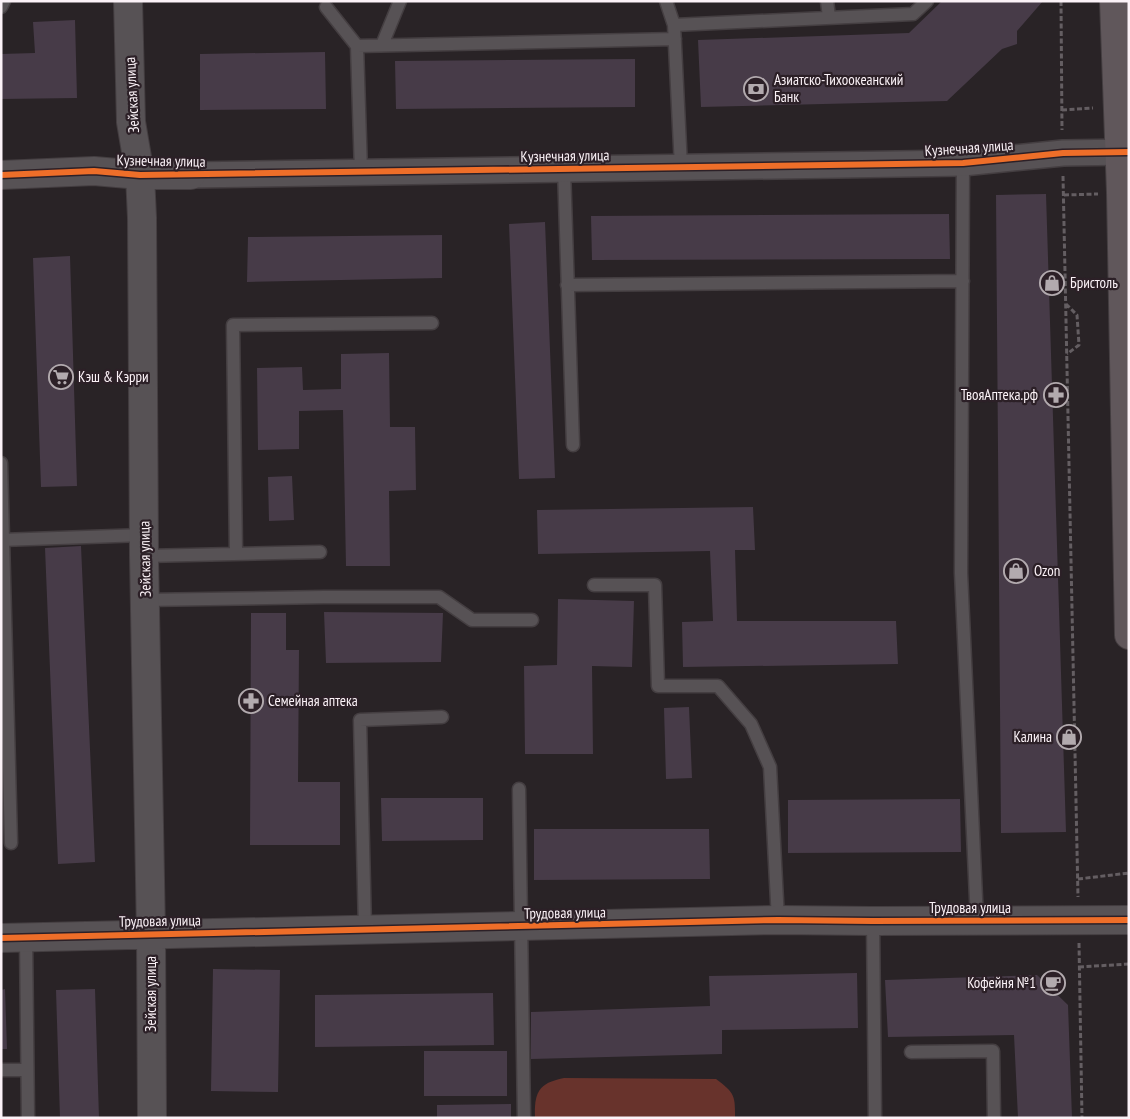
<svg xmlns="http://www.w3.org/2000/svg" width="1130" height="1119" font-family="'PT Sans Narrow',sans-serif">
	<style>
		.green { fill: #68332c }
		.building { fill: #473b48 }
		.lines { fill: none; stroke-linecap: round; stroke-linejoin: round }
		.service-casing { stroke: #443e41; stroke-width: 15 }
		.minor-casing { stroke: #443e41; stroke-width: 28 }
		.tertiary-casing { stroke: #443e41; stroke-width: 30 }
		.secondary-casing { stroke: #443e41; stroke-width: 30 }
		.path { stroke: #645e62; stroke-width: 3; stroke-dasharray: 5 2.5; stroke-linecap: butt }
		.service { stroke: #575255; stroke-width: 12 }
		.minor { stroke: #575255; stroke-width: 25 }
		.tertiary { stroke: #575255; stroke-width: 28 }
		.secondary { stroke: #60575b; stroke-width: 28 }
		.cycleway-casing { stroke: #2c2027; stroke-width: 9 }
		.cycleway { stroke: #ee6e29; stroke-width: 6 }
		.labels { text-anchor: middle; stroke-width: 4.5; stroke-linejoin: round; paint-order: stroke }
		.poi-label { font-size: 15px; fill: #fbf2f7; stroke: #2c2027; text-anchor: start }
		.street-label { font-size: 15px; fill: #fbf2f7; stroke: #2c2027 }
	</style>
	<rect width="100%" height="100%" fill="#292326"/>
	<path class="green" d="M564,1078L716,1079C735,1093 735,1096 735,1118H535C534,1093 538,1083 564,1078Z"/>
	<path class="building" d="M942,1H1043L1017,31V44L1002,49L947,101L701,107L698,40L909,33Z
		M75,20L77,98L1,99V54L35,53L33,22Z
		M325,52L326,109L200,110V54Z
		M635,59V107L396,109L395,61Z
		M1046,194L1066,832L1001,833L996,195Z
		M949,214L950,259L592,260L591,216Z
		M545,222L555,478L519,479L509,224Z
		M442,235V278L247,282L248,237Z
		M70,256L77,486L41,487L33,258Z
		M389,353L390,427H415L416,490L389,491L390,566H346L343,410L299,411V449L258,450L257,368L302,367L303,390L341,389V354Z
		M292,476L294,520L269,521L268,477Z
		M753,507L755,550H735L737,621H896L898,664L683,667L682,622L713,621L710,551L538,554L537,510Z
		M81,546L95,862L58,864L45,548Z
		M558,599L634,601L632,667L592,666L593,754H525L524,666L557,665Z
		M324,612L443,613L441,662L326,663Z
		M251,613H286V650H299L298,782H340V845H250Z
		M689,707L692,778L666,779L664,708Z
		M381,798H483V840L382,841Z
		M960,799L961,852L788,853V800Z
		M534,829H709L710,879L534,880Z
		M213,969L280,970L278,1092L211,1091Z
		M857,973L858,1028L722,1030V1054L531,1059V1012L710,1006L709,976Z
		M1037,975L1068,1005L1072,1118H1018L1014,1035L888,1037L885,980Z
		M5,989L7,1049H1V990Z
		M95,989L99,1118H60L56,990Z
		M493,993L494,1045L315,1047V995Z
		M424,1051H507V1096H424Z
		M511,1104V1118H437V1105Z"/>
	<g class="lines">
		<defs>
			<path id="service" d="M666,1L674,25
				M827,1L829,17
				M1,7L4,1
				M326,7L357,46L361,172
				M382,45L400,1
				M357,46L675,39
				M963,163L961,573L977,920
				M681,167L674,25L913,14L927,1
				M564,169L573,445
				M567,285L963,281
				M1,463L11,843
				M1,540L144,535
				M236,553L233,325L432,323
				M144,556L320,552
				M594,585H655L658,686H718L751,724L770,767L778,920
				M145,600L324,597H439L472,620H532
				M519,789L524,1118
				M873,921L875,1118
				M365,929L360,720L442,717
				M26,937L28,1118
				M911,1052L993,1051L994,1118
				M1,1070H27"/>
			<path id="minor" d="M191,175L963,163L1063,153L1129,152"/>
			<path id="tertiary" d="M128,1L131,122L140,175L142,218L144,556L151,933L152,1118
				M1,175L94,171L140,175H191
				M1,938L778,920L873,921L1129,920"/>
			<path id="secondary" d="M1114,1L1121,193L1129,635"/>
		</defs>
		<use href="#service" class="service-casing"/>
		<use href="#minor" class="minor-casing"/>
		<use href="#tertiary" class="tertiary-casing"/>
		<use href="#secondary" class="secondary-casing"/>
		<path class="path" d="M1061,1L1062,130
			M1062,110L1093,108
			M1063,176L1078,897
			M1064,195L1098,194
			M1066,304L1077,315L1079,345L1067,354
			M1078,879L1129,873
			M1079,943L1082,1118
			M1079,967L1129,964"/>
		<use href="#service" class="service"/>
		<use href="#minor" class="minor"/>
		<use href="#tertiary" class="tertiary"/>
		<use href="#secondary" class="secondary"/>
		<defs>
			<path id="cycleway" d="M1,175L94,171L140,175L963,163L1063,153L1129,152
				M1,938L778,920L873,921L1129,920"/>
		</defs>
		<use href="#cycleway" class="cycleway-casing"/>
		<use href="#cycleway" class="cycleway"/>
	</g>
	<defs>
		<symbol id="bank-ring" viewBox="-11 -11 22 22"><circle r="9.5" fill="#2c2027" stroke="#b2aaae" stroke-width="1.5"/><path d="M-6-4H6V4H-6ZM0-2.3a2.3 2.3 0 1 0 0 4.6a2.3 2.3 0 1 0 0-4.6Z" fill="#b2aaae"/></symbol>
		<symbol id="shop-ring" viewBox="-11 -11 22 22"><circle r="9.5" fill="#2c2027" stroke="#b2aaae" stroke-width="1.5"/><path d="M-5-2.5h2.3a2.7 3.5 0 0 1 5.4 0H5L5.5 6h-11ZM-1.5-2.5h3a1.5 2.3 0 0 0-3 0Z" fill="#b2aaae"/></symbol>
		<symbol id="supermarket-ring" viewBox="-11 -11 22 22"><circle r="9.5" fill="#2c2027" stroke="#b2aaae" stroke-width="1.5"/><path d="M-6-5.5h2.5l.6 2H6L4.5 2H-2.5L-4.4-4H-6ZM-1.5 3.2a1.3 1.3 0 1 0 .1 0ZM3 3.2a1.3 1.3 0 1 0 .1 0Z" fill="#b2aaae"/></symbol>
		<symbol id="pharmacy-ring" viewBox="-11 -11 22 22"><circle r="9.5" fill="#2c2027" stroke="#b2aaae" stroke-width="1.5"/><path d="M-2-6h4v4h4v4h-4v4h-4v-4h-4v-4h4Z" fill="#b2aaae"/></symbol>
		<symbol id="cafe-ring" viewBox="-11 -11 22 22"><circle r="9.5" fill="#2c2027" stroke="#b2aaae" stroke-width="1.5"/><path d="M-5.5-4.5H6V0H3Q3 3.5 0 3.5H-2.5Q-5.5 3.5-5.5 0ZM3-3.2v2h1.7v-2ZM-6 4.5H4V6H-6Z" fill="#b2aaae"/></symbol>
	</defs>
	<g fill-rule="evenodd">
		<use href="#bank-ring" x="742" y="75" width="28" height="28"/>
		<use href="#shop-ring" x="1038" y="269" width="28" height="28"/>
		<use href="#supermarket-ring" x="47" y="363" width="28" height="28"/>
		<use href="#pharmacy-ring" x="1042" y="381" width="28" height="28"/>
		<use href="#shop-ring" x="1002" y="557" width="28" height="28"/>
		<use href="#pharmacy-ring" x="237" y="687" width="28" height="28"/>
		<use href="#shop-ring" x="1055" y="723" width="28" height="28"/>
		<use href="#cafe-ring" x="1039" y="969" width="28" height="28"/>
	</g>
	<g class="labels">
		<g class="poi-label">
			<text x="774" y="85">Азиатско-Тихоокеанский<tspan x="774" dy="17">Банк</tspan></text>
			<text x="1070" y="288">Бристоль</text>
			<text x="78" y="382">Кэш &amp; Кэрри</text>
			<text x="1038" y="400" text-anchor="end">ТвояАптека.рф</text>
			<text x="1034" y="576">Ozon</text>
			<text x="268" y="706">Семейная аптека</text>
			<text x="1052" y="742" text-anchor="end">Калина</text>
			<text x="1036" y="988" text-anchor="end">Кофейня №1</text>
		</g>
		<g class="street-label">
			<text transform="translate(132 95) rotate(-93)" y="5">Зейская улица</text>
			<text transform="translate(969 148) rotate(-4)" y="5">Кузнечная улица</text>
			<text transform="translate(565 156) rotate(-1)" y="5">Кузнечная улица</text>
			<text transform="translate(161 161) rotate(1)" y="5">Кузнечная улица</text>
			<text transform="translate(145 559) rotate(-91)" y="5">Зейская улица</text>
			<text x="970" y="913">Трудовая улица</text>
			<text transform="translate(565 913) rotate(-1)" y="5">Трудовая улица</text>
			<text transform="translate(160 921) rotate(-1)" y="5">Трудовая улица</text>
			<text transform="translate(151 994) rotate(-90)" y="5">Зейская улица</text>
		</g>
	</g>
	<rect width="1130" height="1119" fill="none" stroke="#fbf2f7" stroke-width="5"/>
</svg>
